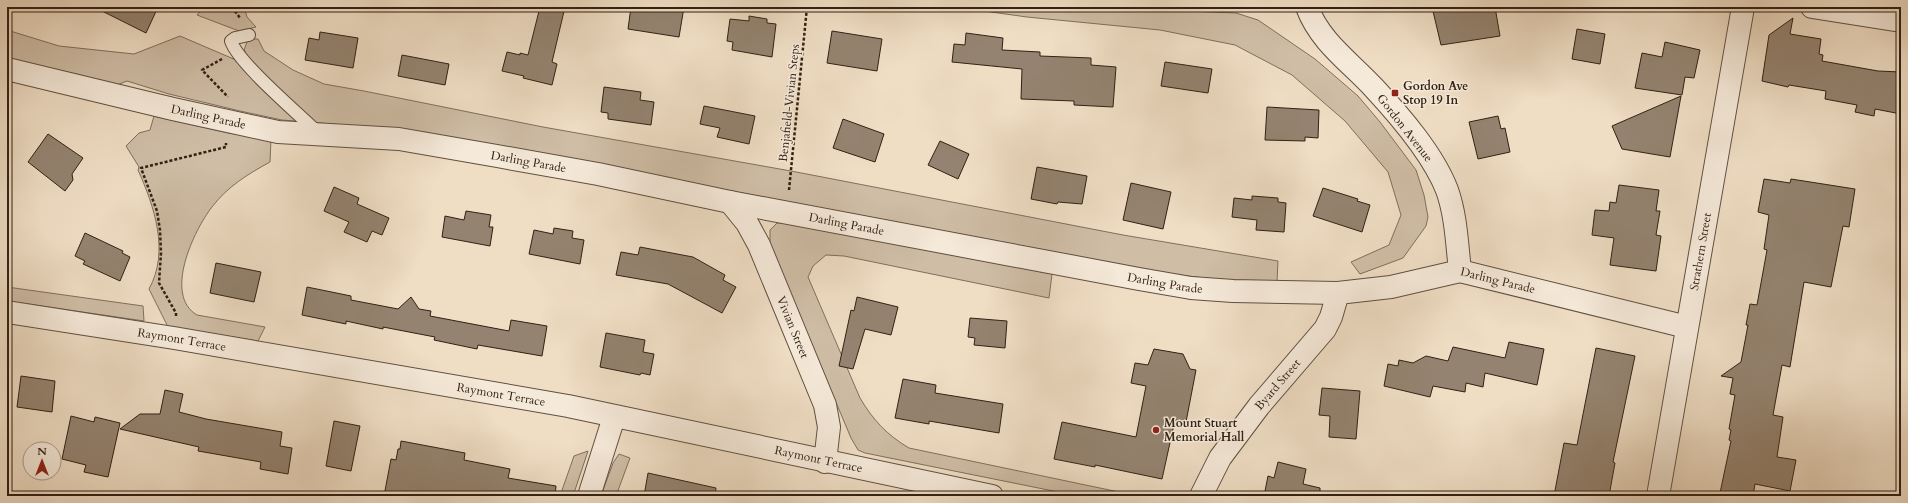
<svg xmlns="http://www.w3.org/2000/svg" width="1908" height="503" font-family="Cardo,serif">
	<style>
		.green { fill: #cfbda6; stroke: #806f5d }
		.building { fill: #948370; stroke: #312114 }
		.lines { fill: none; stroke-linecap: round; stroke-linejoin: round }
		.service-casing { stroke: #605040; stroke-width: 14 }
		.minor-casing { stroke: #605040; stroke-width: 24 }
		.tertiary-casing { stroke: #605040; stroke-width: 24 }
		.path { stroke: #312114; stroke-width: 2.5; stroke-dasharray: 3 2; stroke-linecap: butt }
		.service { stroke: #f5e9d9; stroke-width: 12 }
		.minor { stroke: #f5e9d9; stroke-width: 22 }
		.tertiary { stroke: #f5e9d9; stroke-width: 22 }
		.poi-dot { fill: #8f2418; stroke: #f5e9d9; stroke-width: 1.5 }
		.labels { text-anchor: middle; stroke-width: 3; stroke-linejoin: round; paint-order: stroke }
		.poi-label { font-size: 12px; font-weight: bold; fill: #312114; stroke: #f5e9d9; text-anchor: start }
		.street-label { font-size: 12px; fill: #312114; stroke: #f5e9d9 }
	</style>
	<rect width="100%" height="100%" fill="#efddc4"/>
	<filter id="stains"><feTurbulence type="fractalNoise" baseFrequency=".005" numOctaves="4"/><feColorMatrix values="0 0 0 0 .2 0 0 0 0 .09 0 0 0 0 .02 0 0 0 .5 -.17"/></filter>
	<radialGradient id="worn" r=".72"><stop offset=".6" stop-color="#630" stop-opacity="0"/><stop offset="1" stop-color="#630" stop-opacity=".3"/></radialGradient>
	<path class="green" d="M204,7H244L247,17L256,27L239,31L197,15Z
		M955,7H1094L1236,13L1258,20L1315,59L1358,96L1380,122L1416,170L1424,195L1428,217L1426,226L1403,258L1360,274L1351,262L1389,245L1401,215L1388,172L1345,121L1292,75L1235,45L1160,30L1027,17Z
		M7,30L59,46L134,54L180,36L236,60H250L244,50L248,39H258L264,51L293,70L324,84L364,91L543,127L791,171L1123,235L1278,261L1277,282L1214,279L1171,274L647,175L333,124L282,120L240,111L169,94L127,81L112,87L7,59Z
		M154,116L228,133L271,139L270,162C248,174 227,187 212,207C194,230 163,295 197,315L265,327L258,341L168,327L149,289C170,251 154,206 138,170L139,167L126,146L139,133L150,130Z
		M777,223H786L1052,274L1049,298L844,256L826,255L813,266L808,277L860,398C873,420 887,435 909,448L1138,496H1078L865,453L858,450L851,438L770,245V230Z
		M7,287L143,306L144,321L7,301Z
		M588,451L573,496H560L574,456Z
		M619,454L630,458L616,496H601L613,463Z"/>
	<path class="building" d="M94,7H158L146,33Z
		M540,7H565L552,62L557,64L552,85L523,78L524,76L502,71L507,52L520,55V53L528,55Z
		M631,7H684L679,37L628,29Z
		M1432,7H1495L1500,36L1441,45Z
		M749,16L767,19V23L776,24L772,57L732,50L733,42L727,41L730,19L749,21Z
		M1793,18L1790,34L1821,39L1819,54L1823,55L1822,61L1878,71L1901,72V114L1875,109L1874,116L1855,112L1857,105L1825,99L1826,91L1789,85L1788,87L1762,81L1769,35Z
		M1577,29L1605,34L1600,64L1572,59Z
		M832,31L882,39L877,71L827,63Z
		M320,32L358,38L353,68L305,60L309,38L319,40Z
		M966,33L1003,38L1002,50L1040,52V56L1091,58V65L1116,67L1113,107L1074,105V101L1021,99L1022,69L952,62L954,44L965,45Z
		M1665,42L1700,50L1694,78L1685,77L1682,95L1635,88L1642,53L1662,57Z
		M402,55L449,64L445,85L398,76Z
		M1165,62L1212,69L1208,93L1161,86Z
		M604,87L641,92L640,100L654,102L651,125L608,119V113L601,112Z
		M1681,96L1670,157L1622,149L1612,126Z
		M704,106L755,116L749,144L717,137L720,128L700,124Z
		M1267,107L1319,110L1318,138L1305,137V141L1265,140Z
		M1498,116L1501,129L1505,128L1510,152L1478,159L1469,122Z
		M843,119L884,134L875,162L833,148Z
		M48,134L83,158L72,174L73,180L65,191L28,162Z
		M940,141L969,154L958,179L928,165Z
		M1037,167L1087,176L1082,204L1058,202L1057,204L1031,199Z
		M1764,179L1790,183L1791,179L1855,189L1849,227L1843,226L1831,287L1804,282L1790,367L1782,365L1773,415L1783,417L1777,457L1796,460L1790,491L1755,484L1753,496H1725V494L1720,493L1731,441L1729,440L1731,430L1729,429L1735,395L1730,394L1733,378L1721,376L1741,362L1748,325H1746L1750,304L1757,305L1767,250L1764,249L1769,215L1758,212Z
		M1131,183L1171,192L1163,229L1123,220Z
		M1619,185L1659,190L1656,211H1660L1656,235L1661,236L1656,271L1610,265L1614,238L1592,235L1595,210L1609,211L1610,202L1616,203Z
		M334,187L359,198L357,204L389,218L382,235L372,231L367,242L344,232L349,222L324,211Z
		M1323,188L1358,199L1357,201L1370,205L1362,232L1313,216Z
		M1252,196L1278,198V202L1286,203L1284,232L1256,230L1257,220L1232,217L1234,198L1252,200Z
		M466,211L491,215L489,227H493L490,246L442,237L445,216L464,220Z
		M554,228L573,231L572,238L584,240L580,264L529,254L534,230L553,234Z
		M85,233L123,251L122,253L130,257L120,281L83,264L85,261L75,256Z
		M640,247L693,257L725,275L723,280L736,287L722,313L668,284L616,275L621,252L638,255Z
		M216,263L261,272L254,302L210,293Z
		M307,287L351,296V300L398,309L411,297L419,309L431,311L430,316L509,331L511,320L547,326L542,356L478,345L477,349L434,340L435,337L383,327V329L346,321V324L302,315Z
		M857,297L898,307L891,335L865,329L853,369L839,366L851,310L854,311Z
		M970,318L1007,321L1005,348L974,345L975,338L968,337Z
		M606,333L645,340L643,352L654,354L650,375L641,373L640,375L600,367Z
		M1509,342L1544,349L1537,385L1485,373L1483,387L1466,383L1465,392L1433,386L1430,397L1384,386L1388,364L1398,366L1399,360L1413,363L1426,356L1448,361L1453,347L1505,358Z
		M1596,348L1635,356L1613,462L1615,463L1609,496H1554L1564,443L1577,445Z
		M1154,349L1183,354L1190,369L1196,370L1186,422L1175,420L1162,479L1095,465V467L1054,459L1062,422L1136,437L1146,386L1131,383L1135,363L1148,365Z
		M21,376L55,381L52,412L17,407Z
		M903,379L936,385L935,393L1003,404L999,433L929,421V424L895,418Z
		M1322,388L1360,391L1356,439L1329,437L1330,416L1319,415Z
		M165,390L183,394L179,412L206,419L282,432L280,446L292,448L288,474L260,469L261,462L198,451L199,447L120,429L140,414H160Z
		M71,416L94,422L95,417L120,423L108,477L84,472L86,465L62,459Z
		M334,421L360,426L351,471L326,466Z
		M401,441L465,453L464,460L510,469L508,478L556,486L555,496H384L391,459L396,460L398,449H400Z
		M1278,462L1306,469L1303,484L1320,488V496H1264L1268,476L1274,478Z
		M648,473L716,488L715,496H644Z"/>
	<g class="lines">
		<defs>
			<path id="service" d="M249,35L235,38L231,41C238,63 299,114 318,133"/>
			<g id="minor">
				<path id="s1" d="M7,69L173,109L278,132L399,139L497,156L598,174L730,202L1139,279L1191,288L1233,291L1338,293"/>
				<path id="s2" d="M730,202L747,223L759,245L825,405L829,427L825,462"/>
				<path id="s3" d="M1460,271L1687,327"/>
				<path id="s4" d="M7,312L174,338L568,406L992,496"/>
				<path d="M589,496L614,417"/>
				<path id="s5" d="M1658,496L1743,7"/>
			</g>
			<g id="tertiary">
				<path d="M1812,7L1901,21"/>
				<path id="s6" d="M1201,496L1220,458L1259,406L1325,329L1331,317L1338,293L1391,287L1460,271C1457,244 1456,215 1447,190C1433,154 1400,116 1374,88C1350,62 1320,42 1307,7"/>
			</g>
		</defs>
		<use href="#service" class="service-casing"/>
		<use href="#minor" class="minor-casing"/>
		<use href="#tertiary" class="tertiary-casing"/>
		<path class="path" d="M232,7L240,18
			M222,59L202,70L228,97
			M789,190L807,7
			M176,316V313L159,283L161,253L160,230L157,211L141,168L226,147V143"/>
		<use href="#service" class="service"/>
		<use href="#minor" class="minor"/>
		<use href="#tertiary" class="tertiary"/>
	</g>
	<g class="poi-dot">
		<rect x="1391" y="89" width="8" height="8" rx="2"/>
		<circle cx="1156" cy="430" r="4"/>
	</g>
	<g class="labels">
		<g class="poi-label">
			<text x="1403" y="90">Gordon Ave<tspan x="1403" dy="14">Stop 19 In</tspan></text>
			<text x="1164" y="427">Mount Stuart<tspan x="1164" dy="14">Memorial Hall</tspan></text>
		</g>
		<g class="street-label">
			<text transform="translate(789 103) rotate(-84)" y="4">Benjafield-Vivian Steps</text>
			<text dy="4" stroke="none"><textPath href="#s1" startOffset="207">Darling Parade</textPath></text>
			<text transform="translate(1405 128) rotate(52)" y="4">Gordon Avenue</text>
			<text dy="4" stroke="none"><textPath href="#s1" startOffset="531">Darling Parade</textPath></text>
			<text dy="4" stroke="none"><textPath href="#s1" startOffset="855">Darling Parade</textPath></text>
			<text dy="4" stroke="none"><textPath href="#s5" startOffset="248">Strathern Street</textPath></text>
			<text dy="4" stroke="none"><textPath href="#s3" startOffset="39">Darling Parade</textPath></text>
			<text dy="4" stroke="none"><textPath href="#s1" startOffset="1179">Darling Parade</textPath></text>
			<text dy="4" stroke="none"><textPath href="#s2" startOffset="141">Vivian Street</textPath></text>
			<text dy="4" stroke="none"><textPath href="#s4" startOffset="177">Raymont Terrace</textPath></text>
			<text dy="4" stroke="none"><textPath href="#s6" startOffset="136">Byard Street</textPath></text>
			<text dy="4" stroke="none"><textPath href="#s4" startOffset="501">Raymont Terrace</textPath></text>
			<text dy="4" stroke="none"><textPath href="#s4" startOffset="825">Raymont Terrace</textPath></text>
		</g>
	</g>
	<rect width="1908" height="503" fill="none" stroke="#efddc4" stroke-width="24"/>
	<rect x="8" y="8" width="1892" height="487" fill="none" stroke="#312114" stroke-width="2"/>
	<rect x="12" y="12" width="1884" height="479" fill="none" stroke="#312114"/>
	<g transform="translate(42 461)"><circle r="19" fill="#f5e9d9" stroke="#a7998a"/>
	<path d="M0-3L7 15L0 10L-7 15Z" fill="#8f2418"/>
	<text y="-6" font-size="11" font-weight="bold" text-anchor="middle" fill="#312114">N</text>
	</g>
	<rect width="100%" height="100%" filter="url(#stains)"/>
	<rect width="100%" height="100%" fill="url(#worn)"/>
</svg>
